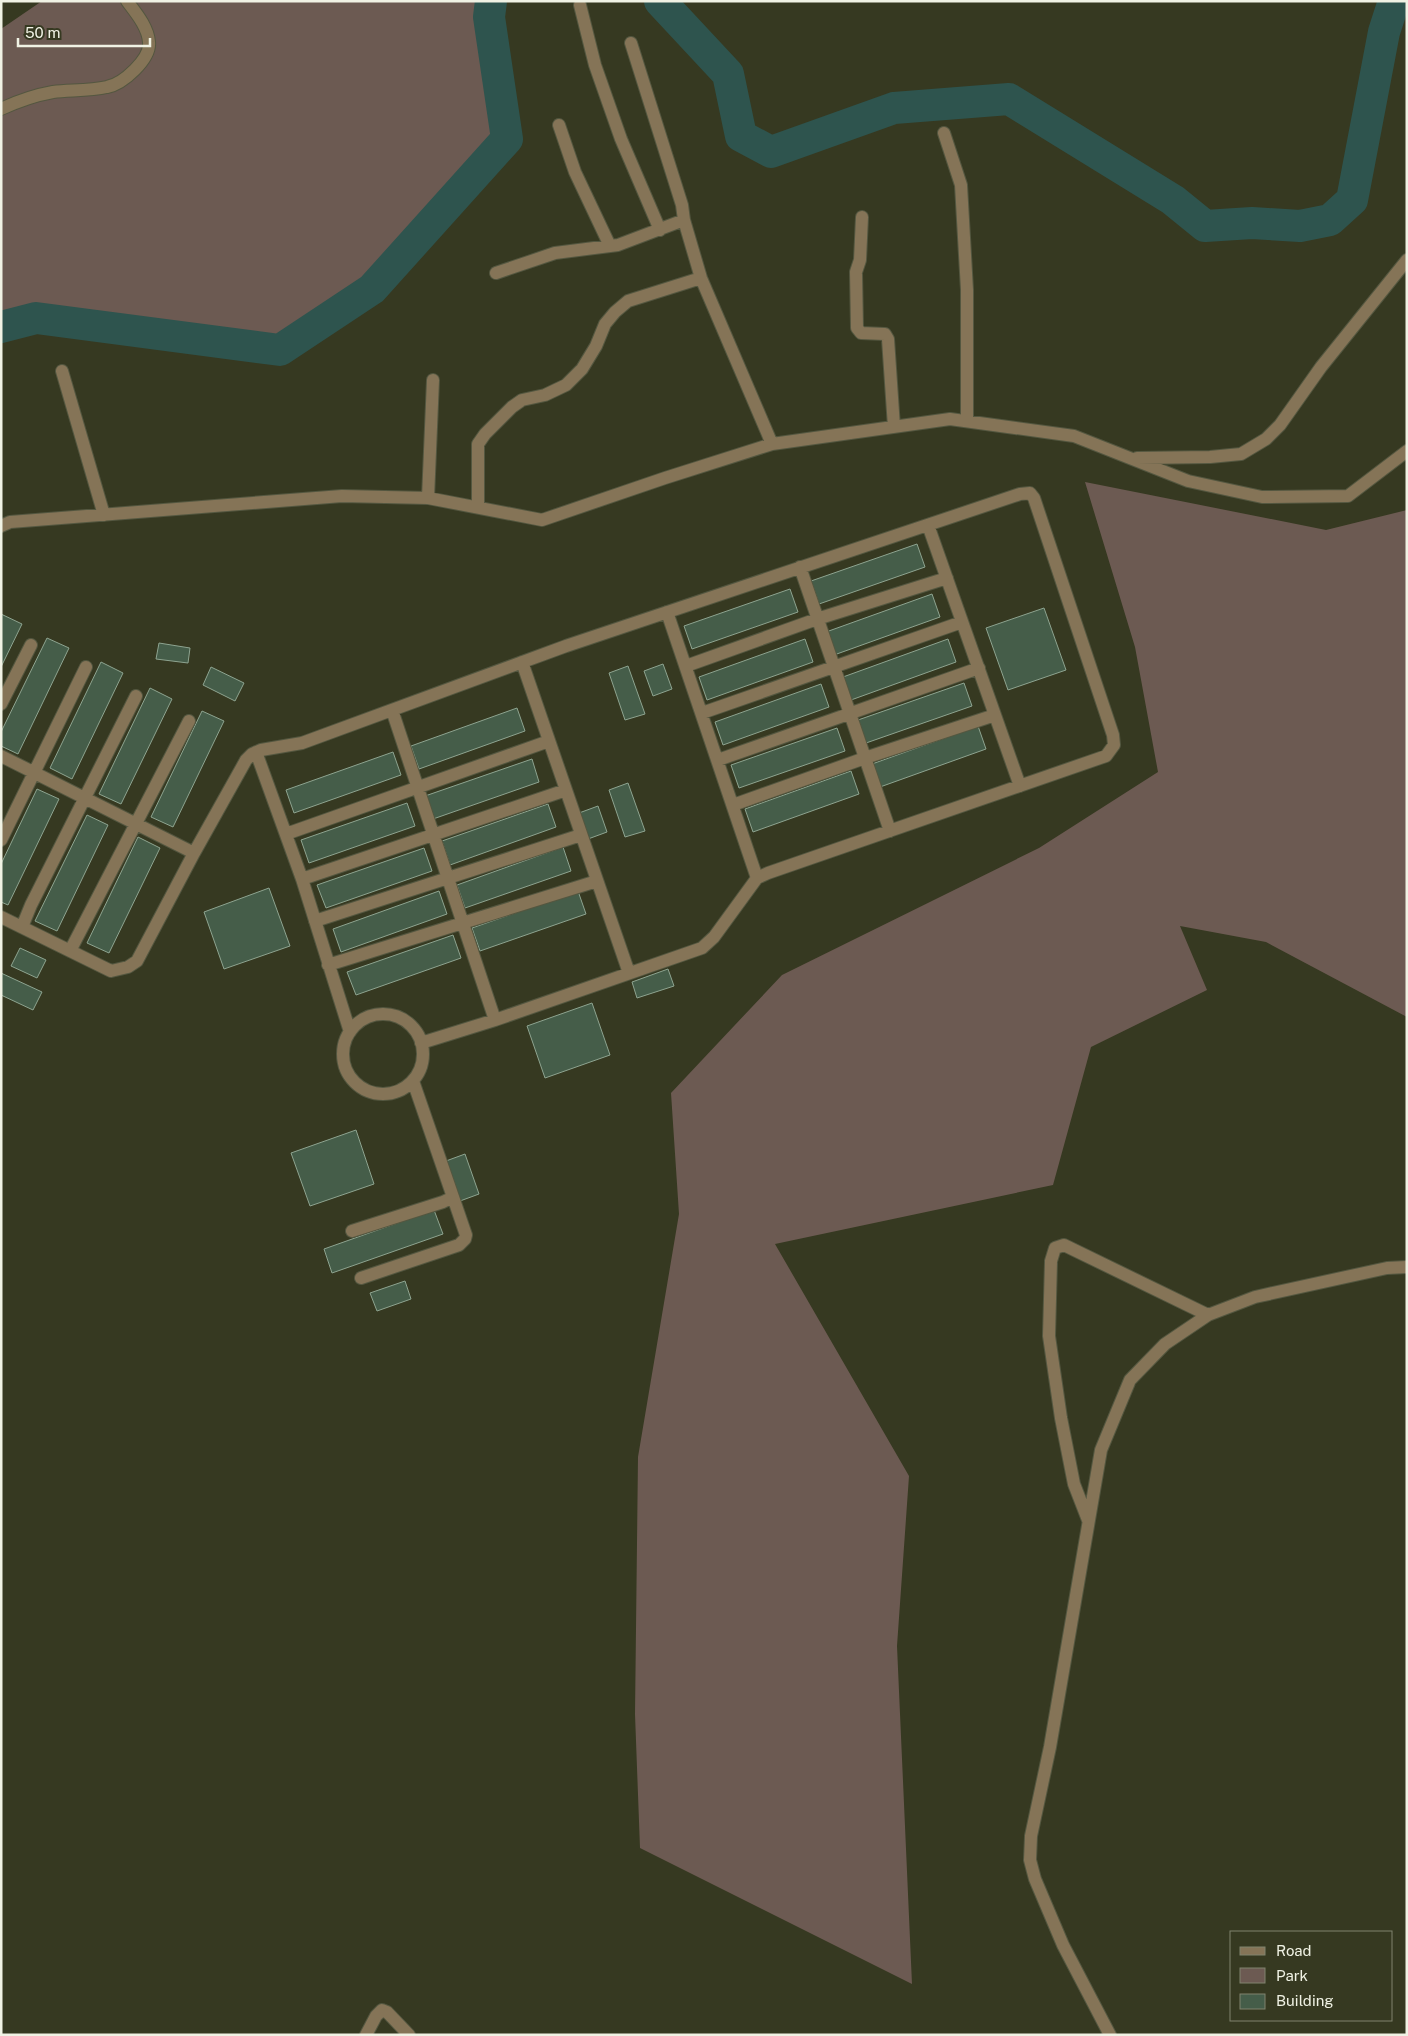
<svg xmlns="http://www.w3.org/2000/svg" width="1408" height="2036" font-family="'Public Sans',sans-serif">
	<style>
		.green { fill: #6c5a52 }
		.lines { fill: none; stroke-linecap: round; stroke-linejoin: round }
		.river { stroke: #2e544e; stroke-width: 32 }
		.building { fill: #455d49; stroke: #8ea490 }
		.minor-casing { stroke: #545740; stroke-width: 14 }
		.minor { stroke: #857457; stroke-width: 12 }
	</style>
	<rect width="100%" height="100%" fill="#363921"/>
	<path class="green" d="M42,1H491L489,17L507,139L372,289L280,350L36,318L1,327V29Z
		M1085,482L1326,530L1407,510V1017L1266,942L1180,926L1207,990L1091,1047L1053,1185L775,1244L909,1476L897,1646L912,1984L640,1848L635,1714L638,1457L679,1214L671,1093L782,975L1039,848L1158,772L1135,647Z"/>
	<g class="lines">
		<path class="river" d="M660,1L728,74L741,136L771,152L894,108L1009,99L1173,200L1205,226L1252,223L1300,226L1330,220L1352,200L1384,32L1394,1
			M1,327L36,318L280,350L372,289L507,139L489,17L491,1"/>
	</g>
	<path class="building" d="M917,544L925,567L819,604L811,581Z
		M790,589L798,612L692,649L684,626Z
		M932,594L940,617L834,655L826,632Z
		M1044,608L1066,670L1008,690L986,628Z
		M1,614L22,624L1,667Z
		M47,638L69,648L18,754L1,746V732Z
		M805,639L813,662L707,700L699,677Z
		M948,639L956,662L851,700L843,677Z
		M159,643L190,648L188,663L156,659Z
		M101,662L123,673L72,779L50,768Z
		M663,664L672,689L653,696L644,671Z
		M628,666L645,714L625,720L609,673Z
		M211,667L244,683L235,701L203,685Z
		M964,683L972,706L866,743L858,720Z
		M821,684L829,707L723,745L715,722Z
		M150,688L172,699L121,804L99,794Z
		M517,708L525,731L419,769L411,746Z
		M202,711L224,721L173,827L151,817Z
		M978,726L986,749L880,787L872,764Z
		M837,728L845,751L739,788L731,765Z
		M393,752L401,775L294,813L286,790Z
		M532,759L539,782L433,819L425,796Z
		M851,771L859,794L753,832L745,809Z
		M628,783L645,831L625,837L609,790Z
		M37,789L59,799L8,905L1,902V864Z
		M407,803L415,826L309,863L301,840Z
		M548,804L556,827L450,865L442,841Z
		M598,806L607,832L588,839L579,813Z
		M87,815L108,825L57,931L35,921Z
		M138,837L160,848L109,953L87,943Z
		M563,847L571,871L465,908L457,885Z
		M424,848L432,871L326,908L317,885Z
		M269,888L290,946L224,969L204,912Z
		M439,891L447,914L341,952L333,929Z
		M578,891L586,914L480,951L472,928Z
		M453,935L461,958L356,995L347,972Z
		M20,948L46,960L37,978L11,966Z
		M668,969L674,986L637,998L632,982Z
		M1,973L42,992L33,1010L1,995Z
		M592,1003L610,1055L545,1078L527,1026Z
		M356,1130L374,1184L310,1206L291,1153Z
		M465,1154L479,1194L460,1201L446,1161Z
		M434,1210L443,1234L332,1273L324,1249Z
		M405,1281L411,1299L377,1311L370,1293Z"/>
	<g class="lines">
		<defs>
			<path id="minor" d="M580,5L595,65L621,139L660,230
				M631,43L682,205L684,220L701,278L772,444
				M1,109C16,102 36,95 53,92C70,90 89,91 107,87C123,84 151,59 149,42C148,27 136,13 127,1
				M559,125L575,172L610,246
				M944,133L961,185L967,290V421
				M862,217L860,260L856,272L857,328L861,333L885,334L888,339L894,427
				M496,273L555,253L618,245L684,220
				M62,371L104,515
				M1137,458L1210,457L1241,454L1266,439L1280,425L1321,367L1407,260
				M428,498L433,380
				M478,507V444L485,434L512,407L522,400L545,395L566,385L582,369L596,346L605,324L615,312L628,301L701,278
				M928,525L1020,786
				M1,526L10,522L342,496L428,498L542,520L665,478L772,444L950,419L1074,436L1188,481L1262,497L1348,496L1407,451
				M800,567L890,831
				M667,612L757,878
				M522,662L629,973
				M686,666L817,619L947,578
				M1,704L31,645
				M392,710L495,1020
				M702,713L962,622
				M256,752L302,879L350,1032
				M1,756L194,853
				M718,760L979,668
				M733,805L865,758L995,715
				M286,834L549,741
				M1,840L86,667
				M302,879L566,790
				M1,917L111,971L128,967L137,961L194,853L246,760L252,754L261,750L302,743L566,646L1020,494L1030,493L1034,498L1113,735L1114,745L1106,756L768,873L757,878L714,937L702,948L495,1020L421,1043
				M315,921L581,835
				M22,927L31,905L136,696
				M70,951L189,721
				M328,965L597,881
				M343 1054a40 40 0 1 1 80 0a40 40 0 1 1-80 0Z
				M352,1231L443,1202L453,1197L413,1081
				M361,1278L459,1245L465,1239L466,1235L453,1197
				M1088,1520L1074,1484L1061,1418L1049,1336L1051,1261L1055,1248L1064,1245L1208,1315
				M366,2035L376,2016L382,2010L387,2012L409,2035
				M1110,2035L1063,1945L1035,1879L1030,1860L1031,1836L1050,1747L1101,1450L1130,1380L1165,1344L1208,1315L1255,1297L1387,1268L1407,1267"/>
		</defs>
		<use href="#minor" class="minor-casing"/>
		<use href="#minor" class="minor"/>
	</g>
	<rect width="1408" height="2036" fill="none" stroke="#f0f2e4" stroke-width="5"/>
	<rect x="1230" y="1931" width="162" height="90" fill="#363921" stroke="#80836f"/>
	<rect x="1240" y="1947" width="25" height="8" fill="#857457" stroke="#80836f"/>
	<text x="1276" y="1956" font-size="15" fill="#f0f2e4">Road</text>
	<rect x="1240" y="1968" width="25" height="15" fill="#6c5a52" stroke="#80836f"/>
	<text x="1276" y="1981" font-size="15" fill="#f0f2e4">Park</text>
	<rect x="1240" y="1994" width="25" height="15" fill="#455d49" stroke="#80836f"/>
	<text x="1276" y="2006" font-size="15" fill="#f0f2e4">Building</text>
	<path d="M18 38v8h132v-8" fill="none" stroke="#f0f2e4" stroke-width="2.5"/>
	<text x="25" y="38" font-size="15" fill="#f0f2e4" stroke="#363921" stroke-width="4" paint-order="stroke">50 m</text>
</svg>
